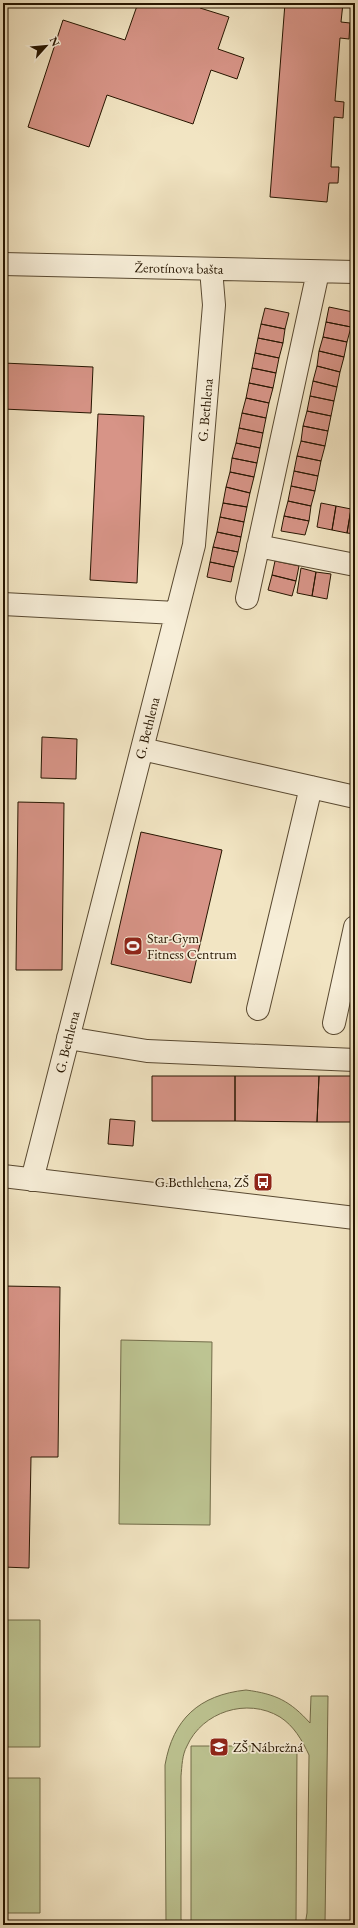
<svg xmlns="http://www.w3.org/2000/svg" width="358" height="1928" font-family="'EB Garamond',serif">
	<style>
		.green { fill: #bdc492; stroke: #726c49 }
		.building { fill: #d79487; stroke: #261500 }
		.lines { fill: none; stroke-linecap: round; stroke-linejoin: round }
		.minor-casing { stroke: #594931; stroke-width: 24 }
		.minor { stroke: #f7eed8; stroke-width: 22 }
		.labels { text-anchor: middle; stroke-width: 3.5; stroke-linejoin: round; paint-order: stroke }
		.street-label { font-size: 14px; fill: #261500; stroke: #f7eed8 }
		.poi-label { font-size: 14px; fill: #261500; stroke: #f7eed8; text-anchor: start }
	</style>
	<rect width="100%" height="100%" fill="#f2e5c3"/>
	<filter id="stains"><feTurbulence type="fractalNoise" baseFrequency=".005" numOctaves="4"/><feColorMatrix values="0 0 0 0 .2 0 0 0 0 .09 0 0 0 0 .02 0 0 0 .5 -.17"/></filter>
	<radialGradient id="worn" r=".72"><stop offset=".6" stop-color="#630" stop-opacity="0"/><stop offset="1" stop-color="#630" stop-opacity=".3"/></radialGradient>
	<path class="green" d="M121,1340L212,1342L210,1525L119,1524Z
		M3,1620H40V1747H3Z
		M246,1690C276,1694 290,1701 310,1723L311,1696H328L325,1925H305L307,1913L309,1755C302,1740 294,1726 280,1717C247,1697 202,1712 187,1746C182,1755 182,1766 181,1776V1919L183,1925H166L165,1765C173,1719 199,1695 246,1690Z
		M191,1746H297L296,1925H191Z
		M3,1778H40V1913H3Z"/>
	<path class="building" d="M138,3H202L200,8L229,17L218,49L244,58L237,79L211,70L193,124L107,95L89,147L28,127L63,20L125,40Z
		M285,3H343L341,22L350,23L349,39L340,38L335,101L344,102L343,118L334,117L331,167H339L338,183H329L327,202L270,197Z
		M329,307L353,312L351,327L326,322Z
		M265,308L289,313L285,329L261,324Z
		M326,322L351,327L347,342L323,337Z
		M261,324L285,329L283,343L258,338Z
		M323,337L347,342L344,357L319,351Z
		M258,338L283,343L279,358L255,353Z
		M319,351L344,357L340,372L317,366Z
		M255,353L279,358L276,373L252,368Z
		M3,363L93,367L91,413L3,409Z
		M317,366L340,372L337,387L313,381Z
		M252,368L276,373L273,388L249,383Z
		M313,381L337,387L334,401L310,396Z
		M249,383L273,388L269,403L246,398Z
		M310,396L334,401L331,416L307,411Z
		M246,398L269,403L266,418L242,413Z
		M307,411L331,416L328,431L303,426Z
		M242,413L266,418L263,433L239,428Z
		M98,414L144,416L137,583L90,580Z
		M303,426L328,431L325,446L301,441Z
		M239,428L263,433L260,448L236,443Z
		M301,441L325,446L321,461L297,456Z
		M236,443L260,448L257,463L232,458Z
		M297,456L321,461L318,476L294,471Z
		M232,458L257,463L254,477L230,472Z
		M294,471L318,476L315,491L291,486Z
		M230,472L254,477L250,493L226,487Z
		M291,486L315,491L311,506L288,501Z
		M226,487L250,493L247,507L223,503Z
		M288,501L311,506L309,521L284,516Z
		M223,503L247,507L244,522L220,517Z
		M321,503L336,506L332,530L317,527Z
		M336,506L351,509L347,533L332,530Z
		M351,509L355,510V534L347,533Z
		M284,516L309,521L305,535L281,531Z
		M220,517L244,522L241,537L217,532Z
		M217,532L241,537L238,552L213,547Z
		M213,547L238,552L234,567L210,562Z
		M275,561L299,566L296,581L272,575Z
		M210,562L234,567L231,582L207,577Z
		M301,568L316,572L312,596L297,593Z
		M316,572L331,574L327,599L312,596Z
		M272,575L296,581L292,596L268,590Z
		M42,737L77,739L76,779L41,778Z
		M18,802L64,803L62,970H16Z
		M141,832L222,850L191,983L111,964Z
		M152,1076H235V1121H152Z
		M235,1076H319L317,1122L235,1121Z
		M319,1076H355V1122H317Z
		M110,1119L135,1121L133,1146L108,1144Z
		M3,1286L60,1287L58,1457H31L29,1568L3,1567Z"/>
	<g class="lines">
		<defs>
			<path id="minor" d="M3,264L355,272
				M258,546L355,565
				M247,598L318,272
				M3,604L176,613
				M142,749L355,797
				M258,1009L311,787
				M334,1023L355,927
				M68,1038L147,1051L355,1060
				M3,1176L355,1218
				M32,1180L194,545L214,305L211,269"/>
		</defs>
		<use href="#minor" class="minor-casing"/>
		<use href="#minor" class="minor"/>
	</g>
	<defs>
		<symbol id="stadium-square" viewBox="-11 -11 22 22"><rect x="-9" y="-9" width="18" height="18" rx="4" fill="#8f2418" stroke="#f7eed8"/><path d="M0-5a6.5 5 0 1 0 0 10a6.5 5 0 1 0 0-10ZM-3.5-1.8h7v3.6h-7Z" fill="#fff"/></symbol>
		<symbol id="bus-square" viewBox="-11 -11 22 22"><rect x="-9" y="-9" width="18" height="18" rx="4" fill="#8f2418" stroke="#f7eed8"/><path d="M-5-6H5V4H4V6H2V4H-2V6H-4V4H-5ZM-3.5-4V0h7V-4ZM-3.5 1.2v1.5H-2V1.2ZM2 1.2v1.5H3.5V1.2Z" fill="#fff"/></symbol>
		<symbol id="school-square" viewBox="-11 -11 22 22"><rect x="-9" y="-9" width="18" height="18" rx="4" fill="#8f2418" stroke="#f7eed8"/><path d="M0-5L7-2L0 1L-7-2ZM-4 1L0 2.5L4 1V4Q0 6-4 4Z" fill="#fff"/></symbol>
	</defs>
	<g fill-rule="evenodd">
		<use href="#stadium-square" x="122" y="935" width="22" height="22"/>
		<use href="#bus-square" x="252" y="1171" width="22" height="22"/>
		<use href="#school-square" x="208" y="1736" width="22" height="22"/>
	</g>
	<g class="labels">
		<g class="street-label">
			<text transform="translate(179 268) rotate(1)" y="5">Žerotínova bašta</text>
			<text transform="translate(205 410) rotate(-85)" y="5">G. Bethlena</text>
			<text transform="translate(147 728) rotate(-76)" y="5">G. Bethlena</text>
			<text transform="translate(67 1042) rotate(-76)" y="5">G. Bethlena</text>
		</g>
		<g class="poi-label">
			<text x="147" y="943">Star-Gym<tspan x="147" dy="16">Fitness Centrum</tspan></text>
			<text x="249" y="1187" text-anchor="end">G.Bethlehena, ZŠ</text>
			<text x="233" y="1752">ZŠ Nábrežná</text>
		</g>
	</g>
	<rect width="358" height="1928" fill="none" stroke="#f2e5c3" stroke-width="16"/>
	<rect x="4" y="4" width="350" height="1920" fill="none" stroke="#261500" stroke-width="2"/>
	<rect x="8" y="8" width="342" height="1912" fill="none" stroke="#261500"/>
	<g transform="translate(46 46) rotate(63)" stroke="#f7eed8" stroke-width="3" paint-order="stroke">
	<path d="M0-3L7 15L0 10L-7 15Z" fill="#261500"/>
	<text y="-6" font-size="11" font-weight="bold" text-anchor="middle" fill="#261500">N</text>
	</g>
	<rect width="100%" height="100%" filter="url(#stains)"/>
	<rect width="100%" height="100%" fill="url(#worn)"/>
</svg>
